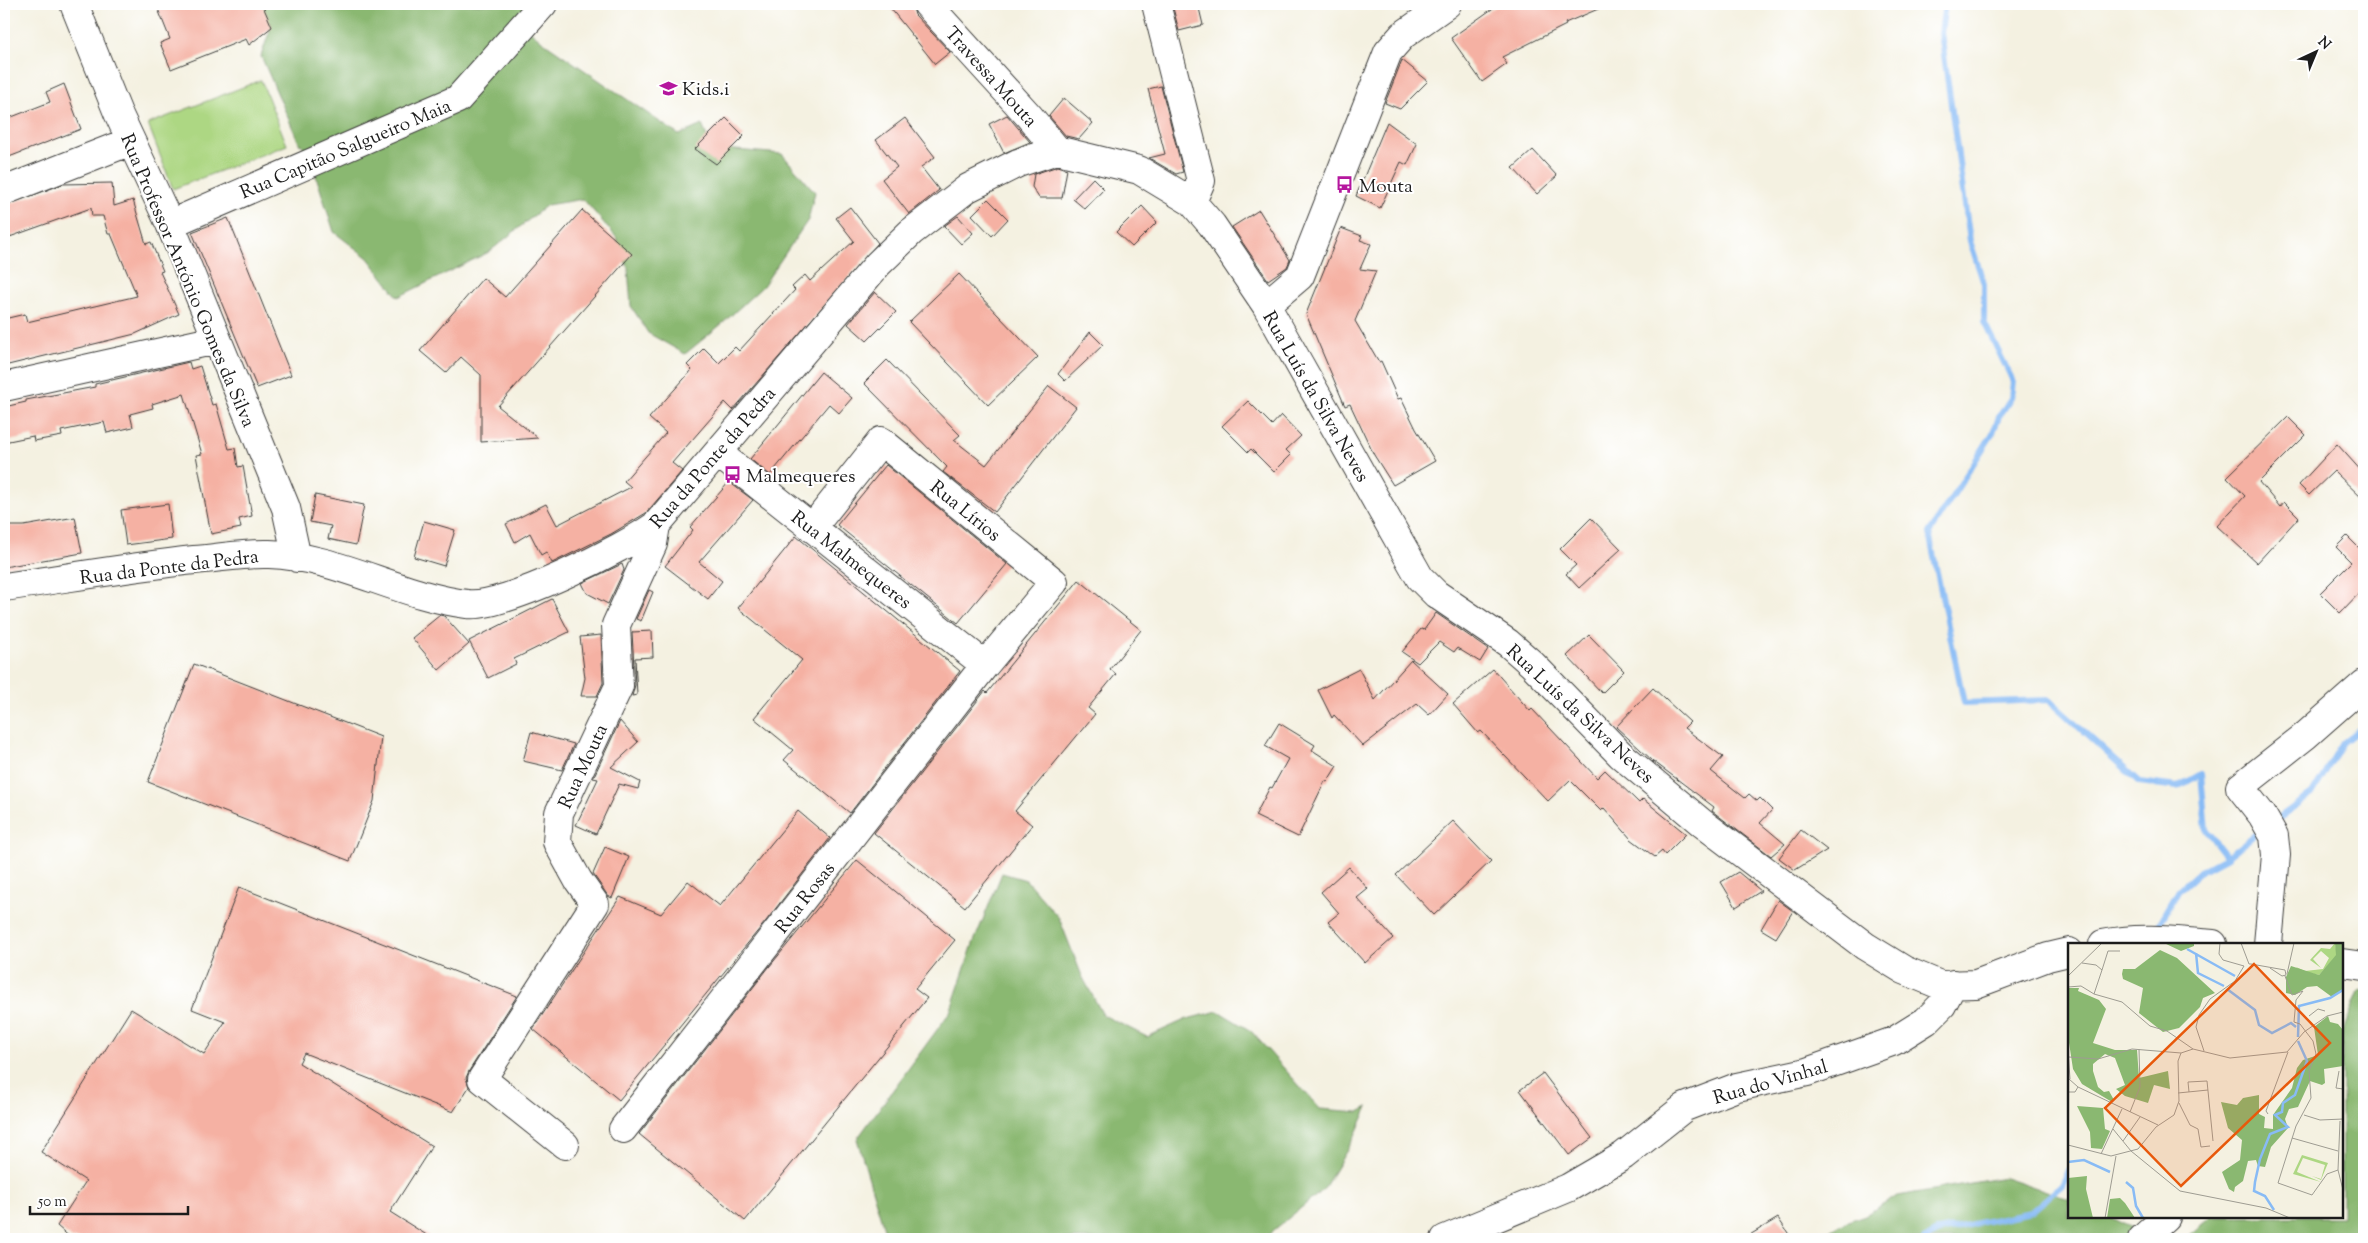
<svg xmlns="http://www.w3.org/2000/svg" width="2368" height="1243" font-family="'Sorts Mill Goudy',serif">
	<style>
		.green { fill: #add783; stroke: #647a50 }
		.forest { fill: #8ab871; stroke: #536a46 }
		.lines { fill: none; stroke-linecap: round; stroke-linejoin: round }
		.stream { stroke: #88bbf5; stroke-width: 6 }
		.building { fill: #f5b1a3 }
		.minor-casing { stroke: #3c3c3a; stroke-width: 30 }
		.minor { stroke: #fff; stroke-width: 28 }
		.labels { text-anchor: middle; stroke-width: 4; stroke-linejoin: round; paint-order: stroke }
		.street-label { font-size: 19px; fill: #1c1c1c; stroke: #fff }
		.poi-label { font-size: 19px; fill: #1c1c1c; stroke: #fff; text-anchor: start }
		.inset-river { fill: none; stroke: #88bbf5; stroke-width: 2.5 }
		.inset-road { fill: none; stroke: #9e9c92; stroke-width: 1 }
		.view { fill: #e8590c; fill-opacity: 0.15; stroke: #e8590c; stroke-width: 2.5 }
		.inset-edge { fill: none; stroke: #1c1c1c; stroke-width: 2.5 }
	</style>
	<rect width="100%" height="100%" fill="#fff"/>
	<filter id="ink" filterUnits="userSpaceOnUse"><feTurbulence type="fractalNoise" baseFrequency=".02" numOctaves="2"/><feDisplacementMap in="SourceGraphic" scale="10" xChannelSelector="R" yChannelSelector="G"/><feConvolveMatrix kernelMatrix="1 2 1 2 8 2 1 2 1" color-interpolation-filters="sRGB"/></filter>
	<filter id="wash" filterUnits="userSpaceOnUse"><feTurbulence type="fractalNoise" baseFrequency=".0096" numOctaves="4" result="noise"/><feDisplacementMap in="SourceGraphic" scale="20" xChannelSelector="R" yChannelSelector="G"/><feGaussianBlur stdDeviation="1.12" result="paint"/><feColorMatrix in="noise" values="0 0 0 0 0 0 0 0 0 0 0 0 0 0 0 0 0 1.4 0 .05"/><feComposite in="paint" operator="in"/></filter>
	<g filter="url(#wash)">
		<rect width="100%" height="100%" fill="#f4f1e1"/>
		<path class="green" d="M261,80L287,145L173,189L148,124Z"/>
		<path class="forest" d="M262,4H528L516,19L542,41L679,135L702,125L712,148L782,154L815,192L808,220L763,286L723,323L685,354L648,333L631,306L628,268L616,237L583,199L547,205L489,252L398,297L368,258L334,232L316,176L302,144L300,145L261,56L270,30Z
			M1002,873L1026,880L1059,918L1082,976L1103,1015L1147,1037L1187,1019L1218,1011L1251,1031L1320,1109L1359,1112L1368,1107L1353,1140L1323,1190L1263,1239H887L857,1139L950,1012L973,944Z
			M2364,990V1239H2185L2212,1217H2342V1033L2359,991Z
			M2005,1177L2069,1199V1217H2110L2155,1239H1818L1845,1222L1865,1215L1898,1196Z"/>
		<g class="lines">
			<path class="stream" d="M1945,4L1941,33L1970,241L1984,284V322L2013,381L2011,398L1999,417L1993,433L1929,533L1964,703L2049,700L2139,782L2178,787L2201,774L2206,830L2227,857
				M2274,821L2312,794L2343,742L2364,726
				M2154,933L2179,890L2199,872L2227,857L2263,828
				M1924,1239L1939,1231L2031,1212L2062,1185L2069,1170"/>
		</g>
		<g id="blocks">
			<path class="building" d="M156,4H262L272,27L249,45L246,39L171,69L160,43L170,39Z
				M887,4H912L915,15L950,52L935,64Z
				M1172,4H1198L1203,25L1179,31Z
				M1499,4H1610L1565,23L1566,25L1502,57L1507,64L1482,82L1451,38Z
				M1402,60L1428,81L1400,109L1385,103Z
				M64,84L81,129L9,157L4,143V120L50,102L46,92Z
				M1161,86L1183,172L1176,174L1149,158L1165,154L1148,89Z
				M1064,98L1093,123L1079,139L1066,136L1049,116Z
				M1007,115L1030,142L1004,153L989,124Z
				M726,118L744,136L716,164L695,149Z
				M905,118L935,157L921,167L939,190L909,214L882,179L897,167L876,140Z
				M1387,122L1417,144L1407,165L1401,162L1380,208L1356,196Z
				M1533,150L1557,176L1537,194L1513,168Z
				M1058,166L1067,169L1062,198H1039L1032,187L1034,174Z
				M1093,178L1104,189L1085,209L1073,199Z
				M112,183L114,206L133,200L146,244L151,242L163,271L160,272L179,314L135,334L4,366V319L25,314L27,322L137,296L111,234H108L103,216H92L91,208L4,239V206L63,184Z
				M988,199L1008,219L992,236L972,215Z
				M1142,206L1157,222L1132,247L1116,232Z
				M850,207L878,243L733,410L725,402L672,463L682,471L646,513L611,534L552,563L546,552L541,555L530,533L515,542L506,524L546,504L557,525L631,487L624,481L666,433L649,418L692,370L687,365L704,348L719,363L735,347L739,351L795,290L792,287L805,275L810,281L854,241L836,218Z
				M582,210L632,254L498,406L538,438L481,442V375L461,357L446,373L420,351L483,278L505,297Z
				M1259,210L1290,260L1287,267L1268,280L1232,227Z
				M958,216L973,233L961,244L944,226Z
				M228,218L291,375L257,388L192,232Z
				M1341,228L1362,236L1360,240L1371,244L1360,269L1376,271L1355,321L1379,362L1381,361L1398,399L1401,398L1416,429L1435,461L1393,485L1374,455L1350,404L1345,406L1306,314Z
				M959,274L1038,357L988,405L909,322Z
				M875,292L896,312L867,341L848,324Z
				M1090,332L1103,345L1065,381L1058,374Z
				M887,360L960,435L954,440L986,465L1049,386L1076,407L995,512L943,472L947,467L864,383Z
				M189,362L191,369L200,366L212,405L216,404L229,449L235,448L238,467L243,466L252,516L239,519L241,528L211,534L196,455L202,454L184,394L152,404L153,408L130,414L133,427L107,433L104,422L61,431L62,436L34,441L33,436L4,442V407L26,402V400L95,387V384Z
				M821,372L852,398L839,413L829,404L770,475L750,459Z
				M1248,401L1272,425L1281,415L1301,436L1286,450L1291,455L1274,472L1251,449L1248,452L1222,426Z
				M2288,417L2306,435L2259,482L2280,507L2284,502L2299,517L2257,563L2217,526L2245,496L2227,477Z
				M2337,444L2364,474V500L2334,471L2309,495L2299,485Z
				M886,465L1007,564L958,623L837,525Z
				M729,482L753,500L699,562L722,581L708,599L665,566L693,530L690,527Z
				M315,495L364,505L356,545L328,539L331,526L310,522Z
				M168,504L172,539L126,545L121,510Z
				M75,517L82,553L4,567V526H24Z
				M1591,518L1621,549L1579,588L1566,574L1576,565L1560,549Z
				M424,521L455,530L444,566L414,557Z
				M796,536L960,671L850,813L784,760L793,750L754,718L802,660L738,608Z
				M2347,536L2362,551L2364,548V588L2340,613L2320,593L2351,562L2336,547Z
				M622,564L624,570L608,604L587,593L582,583Z
				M1079,580L1141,630L1110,669L1116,674L1088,708L1095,714L1015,811L1032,825L965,907L874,833L985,691L987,693Z
				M649,590L653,592L641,621L636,619Z
				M552,599L569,632L514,659L516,664L488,678L469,641Z
				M1436,613L1488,649L1480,662L1457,648L1454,652L1439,642L1418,663L1402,652L1421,629L1424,630Z
				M440,615L444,616L469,644L439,670L412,638Z
				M652,631L653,657L635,658L637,695L632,696L635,685L632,632Z
				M601,635L603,683L597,696H581L585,678L580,637Z
				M1589,635L1624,671L1602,693L1567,656Z
				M1411,660L1448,694L1429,715L1417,704L1363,746L1334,715L1332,718L1318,690L1359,669L1375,700Z
				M194,664L381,737L374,801L350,861L148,782Z
				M1493,669L1530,711L1532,709L1597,778L1605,770L1639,803L1643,799L1686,834L1665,855L1662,851L1655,857L1631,839L1604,808L1601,811L1570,780L1548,801L1481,731L1478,733L1453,704Z
				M1653,688L1690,722L1684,728L1723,757L1711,771L1745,798L1749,794L1757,801L1760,798L1772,810L1760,823L1785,844L1771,856L1712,811L1714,807L1653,761L1616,727Z
				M620,721L638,742L611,767L640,782L638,789L619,784L596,834L576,825L598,779L593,778Z
				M1279,723L1315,745L1312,750L1337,766L1327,782L1325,781L1298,837L1255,816L1270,787L1272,788L1288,759L1265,746Z
				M531,732L574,744L562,770L523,761Z
				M798,811L830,838L766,921L619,1100L533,1029L620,897L661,914L688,881L720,906Z
				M1453,821L1491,861L1434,915L1396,875Z
				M1801,830L1827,850L1795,870L1779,858Z
				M605,847L629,857L612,898L608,896L593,874Z
				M857,860L955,940L915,989L927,998L745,1221L639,1134L769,967Z
				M1349,867L1368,889L1357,898L1393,938L1365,963L1328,922L1339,913L1321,892Z
				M1738,872L1761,891L1736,907L1721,882Z
				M239,887L517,996L469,1071L466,1078L469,1087L453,1112L304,1053L299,1063L432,1146L390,1212L433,1239H72L57,1226L86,1181L41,1152L131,1009L204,1054L225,1022L192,1009Z
				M1778,900L1793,911L1776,938L1761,929Z
				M1543,1073L1592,1138L1569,1155L1520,1090Z
				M1778,1218L1792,1239H1743Z"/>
		</g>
	</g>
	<g filter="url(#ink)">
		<use href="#blocks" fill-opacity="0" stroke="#3c3c3a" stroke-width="1"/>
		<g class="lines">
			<defs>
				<path id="minor" d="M74,4L118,113L170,224L286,508L297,558
					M927,4L1029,116L1057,150
					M1156,4L1201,181L1192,202
					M4,191L131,141
					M170,224L458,99L543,4
					M1266,305L1300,276L1388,52L1403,35L1447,4
					M4,387L216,340
					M718,453L985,665
					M4,587C67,578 130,567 194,560C219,558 245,553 269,554C337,556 400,596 467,604C503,609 625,548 656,525L878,264L911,232L968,188L1018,163L1057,150L1139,170L1192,202L1212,225L1266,305L1420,578L1436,594L1508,643L1532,664L1621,755L1702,823L1865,946L1904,970L1940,985L1976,984L2048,957L2069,952
					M2103,944C2139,936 2176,941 2213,944
					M2268,944L2276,855L2274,836L2262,815L2240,787L2305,736L2364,684
					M2342,963L2364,966
					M623,1129L985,665L1054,582L881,441L812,528
					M565,1145L482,1079L595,904L578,880L557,842L559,813L619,686L616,625L653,544L656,525
					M1445,1239L1568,1188L1623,1156L1685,1107L1737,1087L1807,1072L1894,1041L1926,1021L1942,1005L1953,984
					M2142,1239L2166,1217"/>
			</defs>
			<use href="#minor" class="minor-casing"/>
			<use href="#minor" class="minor"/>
		</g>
	</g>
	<defs>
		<symbol id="school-bare" viewBox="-9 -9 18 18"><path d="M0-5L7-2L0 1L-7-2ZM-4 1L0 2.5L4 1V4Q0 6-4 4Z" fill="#b5179e" stroke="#fff" stroke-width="2.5" paint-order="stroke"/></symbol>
		<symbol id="bus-bare" viewBox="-9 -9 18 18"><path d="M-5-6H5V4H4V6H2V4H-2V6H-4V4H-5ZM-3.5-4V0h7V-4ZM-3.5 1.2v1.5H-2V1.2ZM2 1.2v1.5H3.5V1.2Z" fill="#b5179e" stroke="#fff" stroke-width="2.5" paint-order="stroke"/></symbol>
	</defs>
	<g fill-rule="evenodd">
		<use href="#school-bare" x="656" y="76" width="25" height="25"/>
		<use href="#bus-bare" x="1332" y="172" width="25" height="25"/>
		<use href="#bus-bare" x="720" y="462" width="25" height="25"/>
	</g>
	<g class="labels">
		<g class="street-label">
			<text transform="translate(992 76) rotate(48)" y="7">Travessa Mouta</text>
			<text transform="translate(345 148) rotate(-23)" y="7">Rua Capitão Salgueiro Maia</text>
			<text transform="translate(189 280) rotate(67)" y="7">Rua Professor António Gomes da Silva</text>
			<text transform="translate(1317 396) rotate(60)" y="7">Rua Luís da Silva Neves</text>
			<text transform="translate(712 457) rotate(-49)" y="7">Rua da Ponte da Pedra</text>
			<text transform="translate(966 510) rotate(39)" y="7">Rua Lírios</text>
			<text transform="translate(852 559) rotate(38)" y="7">Rua Malmequeres</text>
			<text transform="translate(169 566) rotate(-7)" y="7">Rua da Ponte da Pedra</text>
			<text transform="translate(1581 713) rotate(43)" y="7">Rua Luís da Silva Neves</text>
			<text transform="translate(582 766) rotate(-65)" y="7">Rua Mouta</text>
			<text transform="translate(804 897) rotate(-52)" y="7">Rua Rosas</text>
			<text transform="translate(1770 1081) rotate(-16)" y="7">Rua do Vinhal</text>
		</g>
		<g class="poi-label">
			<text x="682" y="95">Kids.i</text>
			<text x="1359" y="192">Mouta</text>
			<text x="746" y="482">Malmequeres</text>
		</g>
	</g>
	<g transform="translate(2068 943)">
		<rect width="275" height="275" fill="#f4f1e1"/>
		<path d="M267,0L269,12L251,32L232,28L228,24L237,28L255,26L261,15L253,8L245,16L253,25L242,17L253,5L262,6ZM234,212L260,220L253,237L244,233L253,236L257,222L235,215L230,226L229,229L253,239L225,231Z" fill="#add783"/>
		<path d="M96,0H126V3L113,8ZM267,0H275V48L264,54L249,43L239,44L227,52L218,50V34L223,23L251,32L268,12ZM92,7L109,15L147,50L135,55L132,64L111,85L95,89L71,70L75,45L55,36L54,31L55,26H67ZM0,45H11L10,48L31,57L38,66L25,100L47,107H69L71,135L100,128L102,146L86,142L80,160L57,153L48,146L57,142L47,115L37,111L25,121V128L30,144L36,149L41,148L46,157L44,159L14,141L5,126L0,93ZM260,73L262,79L270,81L275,87V123L256,126L257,140L254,142L242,138L230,164L221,166L217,176L220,185L203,204L197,224L190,223L188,217L180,218L175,238L167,244L166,249L161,246L154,229L172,217L174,197L160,185L153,159L169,162L175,155L191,152V171L197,174L196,185L205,186V172L224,145L229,125L235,117L250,112L246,84ZM9,163L35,165L37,186L42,188L34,206L23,205L22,189ZM19,233L18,246L25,275H0V235ZM52,255L57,260L67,275H39L42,256Z" fill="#8ab871"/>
		<path class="inset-river" d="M119,6L167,33M128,10L130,30L156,43M159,46L187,67L191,82L204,90L223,80L228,84M230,94L231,63L262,55L275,47M0,219L16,217L42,229M58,239L65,245L68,263L75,275M206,267L197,253L186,248L187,239L192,216L202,191L220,184L207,172L214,169L215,160L227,152L239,118L230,98"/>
		<path class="inset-road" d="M152,0L151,11L155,17L176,23M173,0L181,21M14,20L28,22L34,27L26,51M181,21H183L217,27L218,32L214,33L202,25M34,27L40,8H52M219,31L226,0M0,33L34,0M217,33L224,52L235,48L228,57L226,79L232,81L245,98L248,111L241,128L243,155L228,183L210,240L244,252L259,231L270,227M0,44L13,43L26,51L54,59L82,83L99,88L125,106L162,115L219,109L236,89L259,73L275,69M241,73L250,66L257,68M0,107L2,136M136,108L128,84L131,72L142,56L167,38L176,23M1,114L30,116L64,106L113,110M271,128L268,145L275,146M10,144L90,182M0,149H7L10,144L1,136M121,149L120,139L139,138L145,198M110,150L140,147M111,160L122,182L130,186L133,204L142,203M62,169L72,144L71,106M200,171L198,168L220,109M236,172L252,177L275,176M272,178L270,227L275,247M45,186L63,208L112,248L198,265L222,275M224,195L270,208M55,198L72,174M0,202L43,213L70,206L88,184L106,172L111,158L110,118L113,110L125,106M33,211L54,166M37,275L48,213"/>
		<path class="view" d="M186,21L262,100L113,243L37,165Z"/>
		<rect width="275" height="275" class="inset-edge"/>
	</g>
	<rect width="2368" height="1243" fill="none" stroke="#fff" stroke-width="20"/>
	<g transform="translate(2316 52) rotate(44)" stroke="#ffffff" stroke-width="4" paint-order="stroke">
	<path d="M0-4L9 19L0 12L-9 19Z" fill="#1c1c1c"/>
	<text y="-8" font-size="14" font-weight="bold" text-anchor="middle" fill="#1c1c1c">N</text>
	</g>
	<path d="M30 1206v8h158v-8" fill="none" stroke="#1c1c1c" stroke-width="2.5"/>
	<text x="38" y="1206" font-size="15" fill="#1c1c1c" stroke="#ffffff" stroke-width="4" paint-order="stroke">50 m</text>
</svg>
